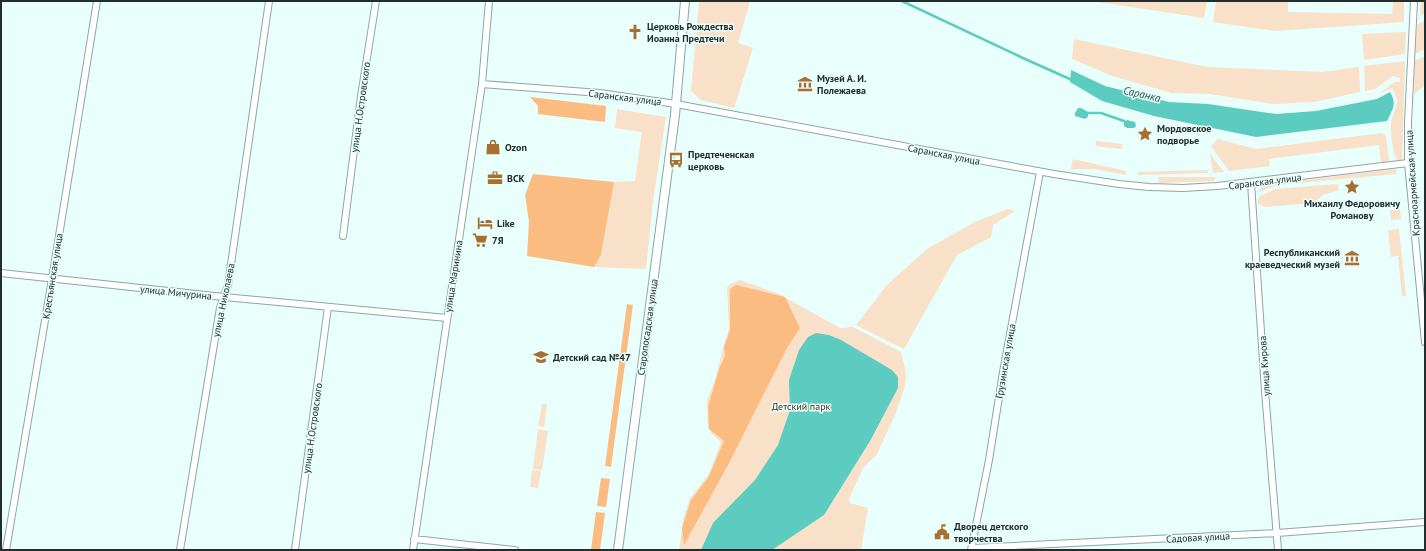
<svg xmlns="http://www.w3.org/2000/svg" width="1426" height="551" viewBox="0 0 1426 551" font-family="'PT Sans',sans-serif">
	<rect width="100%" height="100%" fill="#e8fffb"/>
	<path fill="#f9e0c9" d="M699,1H750L738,43L753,48L734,108L701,100L691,91Z
		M1091,1H1207L1204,18Z
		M1216,1H1288V12L1392,14L1393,1H1404V22L1276,31L1213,22Z
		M1421,1H1425V13L1420,16Z
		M1425,20V49L1415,54L1417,25Z
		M1406,32L1405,54L1364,60L1362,34Z
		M1074,39L1207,67L1323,72L1359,67L1360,92L1314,102L1273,104L1210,94L1172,93L1112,76L1072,59Z
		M1425,56V85L1414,94L1415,61Z
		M1405,61L1402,160H1398L1395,157C1393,147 1390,135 1391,125C1392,108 1403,106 1392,88L1379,94L1394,82H1400V78L1393,76L1375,89L1365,91L1364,66Z
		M617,109L666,117L654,194L646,269L594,267L601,255L614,182L635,181L642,132L615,128Z
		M1382,133L1386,136L1389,160L1384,162H1381L1379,145L1269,159L1270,166L1229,171L1211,146L1218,139L1256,149Z
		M1096,141L1122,144V149L1096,146Z
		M1210,154L1224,172L1213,173Z
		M1073,159L1126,171V175L1094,169H1071Z
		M1396,169L1397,174L1277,185L1259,192L1261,185Z
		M1208,170V173L1138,175V172Z
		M1158,177H1216L1214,181L1159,183Z
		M1338,184L1339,190L1323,195L1314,203L1265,207L1258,204V200L1260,196L1275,189Z
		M1008,209L1015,211L993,225L991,237L957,255L904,349L856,325L887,285L927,249L975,222Z
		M1400,209L1401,219L1391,220L1390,210Z
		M1399,229L1406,296H1402L1398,256L1391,257L1388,230Z
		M740,280L779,294L840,328L853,327L901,352L906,372L905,386L895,415L877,454L863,468L849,499L850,503L868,508L861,550H679L684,516L690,498L709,474L721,442L713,435L708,428L707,401L716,377L723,348L729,329L727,287L730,284Z
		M542,404H547L544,427L538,426Z
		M538,429L548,431L542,470L533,469Z
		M532,470L541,471L538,488L530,487Z"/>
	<path fill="#fabc80" d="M530,97L606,106L605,122L538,114V106Z
		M533,174L614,182L601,255L594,267L527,256L529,222L525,195Z
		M736,285L785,297L800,328L787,348L727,467L684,545L682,528L691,500L708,478L724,441L709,429L708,407L719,369L725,356L724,347L730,330V289Z
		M627,304L633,305L611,467L605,466Z
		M601,478L610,479L606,507L597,506Z
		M596,512L605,513L600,550H591Z"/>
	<path fill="#5bccbf" d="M1071,70L1105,86L1169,102L1208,104L1276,114L1316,111L1377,99L1390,92C1397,104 1393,109 1387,121L1256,137L1154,116L1102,101L1070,82Z
		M1078,108H1081L1088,112V117L1085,119L1075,116V113Z
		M1127,120L1135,122L1136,126L1134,128H1127L1124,126V122Z
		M816,333L829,335L841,340L892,370L898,377V388L870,441L824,515L772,550H701L713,523L755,480L778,445L790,410L789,380L799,350L808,337Z"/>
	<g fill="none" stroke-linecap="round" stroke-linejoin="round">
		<path stroke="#5bccbf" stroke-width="2.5" d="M902,1L1025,59L1072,80
			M1088,113H1101L1124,121"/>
		<g stroke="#8da7a3" stroke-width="8">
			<path id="minor" d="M1414,1L1408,122V163L1425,342
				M482,84L600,93L676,104L1054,174L1119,184L1149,187L1183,188L1217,186L1408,163
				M1251,183L1265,391L1278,550
				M343,236L361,96L376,1
				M1,273L224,297L447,318
				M414,539L515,550
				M972,548L1277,533L1425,522
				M6,550L52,279L97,1
				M180,550L220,308L228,285L269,1
				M295,550L328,307
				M413,550L482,84L489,1
				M971,550L989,460L1003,372L1040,172"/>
		</g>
		<g stroke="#8da7a3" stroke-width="10">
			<path id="secondary" d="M618,550L675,115L685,1"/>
		</g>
		<use href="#minor" stroke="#fff" stroke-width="6"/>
		<use href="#secondary" stroke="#fff" stroke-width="8"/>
	</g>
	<defs>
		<g id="church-bare" transform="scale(1.2)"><path d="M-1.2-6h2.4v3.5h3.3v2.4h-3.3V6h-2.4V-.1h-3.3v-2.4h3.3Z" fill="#aa6f30" stroke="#e8fffb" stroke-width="2.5" paint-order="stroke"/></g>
		<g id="museum-bare" transform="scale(1.2)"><path d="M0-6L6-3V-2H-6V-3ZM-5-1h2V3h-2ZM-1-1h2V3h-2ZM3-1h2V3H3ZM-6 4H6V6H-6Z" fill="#aa6f30" stroke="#e8fffb" stroke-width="2.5" paint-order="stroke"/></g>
		<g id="sight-bare" transform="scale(1.2)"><path d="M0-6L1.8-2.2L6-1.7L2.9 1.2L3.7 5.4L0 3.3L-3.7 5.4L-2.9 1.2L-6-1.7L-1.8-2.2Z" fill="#aa6f30" stroke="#e8fffb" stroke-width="2.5" paint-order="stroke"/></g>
		<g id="shop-bare" transform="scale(1.2)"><path d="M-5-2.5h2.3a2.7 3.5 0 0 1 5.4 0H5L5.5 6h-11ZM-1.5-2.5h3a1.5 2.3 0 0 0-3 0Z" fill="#aa6f30" stroke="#e8fffb" stroke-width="2.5" paint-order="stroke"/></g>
		<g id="bus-bare" transform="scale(1.2)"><path d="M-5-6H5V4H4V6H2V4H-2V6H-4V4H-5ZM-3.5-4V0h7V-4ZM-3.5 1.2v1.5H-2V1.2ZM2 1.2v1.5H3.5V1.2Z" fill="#aa6f30" stroke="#e8fffb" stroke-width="2.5" paint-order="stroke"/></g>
		<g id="office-bare" transform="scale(1.2)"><path d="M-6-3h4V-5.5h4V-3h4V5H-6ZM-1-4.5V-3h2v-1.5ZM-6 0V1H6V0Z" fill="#aa6f30" stroke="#e8fffb" stroke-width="2.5" paint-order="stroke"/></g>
		<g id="hotel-bare" transform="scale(1.2)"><path d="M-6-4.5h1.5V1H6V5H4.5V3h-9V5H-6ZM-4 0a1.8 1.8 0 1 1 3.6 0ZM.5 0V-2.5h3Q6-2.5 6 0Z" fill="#aa6f30" stroke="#e8fffb" stroke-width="2.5" paint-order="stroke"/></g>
		<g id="supermarket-bare" transform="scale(1.2)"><path d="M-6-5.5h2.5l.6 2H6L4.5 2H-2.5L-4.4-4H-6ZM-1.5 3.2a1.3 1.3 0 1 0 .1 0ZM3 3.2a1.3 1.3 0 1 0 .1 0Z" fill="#aa6f30" stroke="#e8fffb" stroke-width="2.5" paint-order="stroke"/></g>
		<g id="school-bare" transform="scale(1.2)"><path d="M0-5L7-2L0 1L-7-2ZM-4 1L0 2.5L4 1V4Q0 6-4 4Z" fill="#aa6f30" stroke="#e8fffb" stroke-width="2.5" paint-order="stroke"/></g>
		<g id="civic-bare" transform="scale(1.2)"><path d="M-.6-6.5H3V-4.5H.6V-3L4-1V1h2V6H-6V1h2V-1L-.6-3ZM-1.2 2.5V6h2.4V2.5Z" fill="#aa6f30" stroke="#e8fffb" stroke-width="2.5" paint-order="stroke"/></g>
	</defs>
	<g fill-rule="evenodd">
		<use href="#church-bare" x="635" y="32"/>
		<use href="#museum-bare" x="805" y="84"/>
		<use href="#sight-bare" x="1145" y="134"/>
		<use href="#shop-bare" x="493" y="147"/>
		<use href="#bus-bare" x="676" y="160"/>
		<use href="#office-bare" x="495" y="178"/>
		<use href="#sight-bare" x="1352" y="187"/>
		<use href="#hotel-bare" x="485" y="223"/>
		<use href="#supermarket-bare" x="480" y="240"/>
		<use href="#museum-bare" x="1352" y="258"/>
		<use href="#school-bare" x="541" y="357"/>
		<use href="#civic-bare" x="942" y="532"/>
	</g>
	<g text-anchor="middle" stroke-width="3" stroke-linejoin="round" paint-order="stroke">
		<g font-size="10" font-weight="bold" fill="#222d2c" stroke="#e8fffb" text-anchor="start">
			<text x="647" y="30">Церковь Рождества<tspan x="647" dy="12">Иоанна Предтечи</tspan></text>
			<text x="817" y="82">Музей А. И.<tspan x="817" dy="12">Полежаева</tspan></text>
			<text x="1157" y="132">Мордовское<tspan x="1157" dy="12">подворье</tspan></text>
			<text x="505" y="151">Ozon</text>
			<text x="688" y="158">Предтеченская<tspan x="688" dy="12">церковь</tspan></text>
			<text x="507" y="182">ВСК</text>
			<text x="1352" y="207" text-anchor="middle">Михаилу Федоровичу<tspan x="1352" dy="12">Романову</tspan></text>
			<text x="497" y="227">Like</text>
			<text x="492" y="244">7Я</text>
			<text x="1340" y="256" text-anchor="end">Республиканский<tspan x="1340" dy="12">краеведческий музей</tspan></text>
			<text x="553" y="361">Детский сад №47</text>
			<text x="954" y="530">Дворец детского<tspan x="954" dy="12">творчества</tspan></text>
		</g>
		<g font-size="10" fill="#222d2c" stroke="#e8fffb">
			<text transform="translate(625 97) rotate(7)" y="4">Саранская улица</text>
			<text transform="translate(360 107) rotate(-82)" y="4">улица Н.Островского</text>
			<text transform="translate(944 154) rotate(11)" y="4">Саранская улица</text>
			<text transform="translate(1265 181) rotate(-7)" y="4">Саранская улица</text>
			<text transform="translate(1412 183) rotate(-94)" y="4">Красноармейская улица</text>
			<text transform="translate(52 276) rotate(-81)" y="4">Крестьянская улица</text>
			<text transform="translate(453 276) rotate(-81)" y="4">улица Маринина</text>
			<text transform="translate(176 292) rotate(6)" y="4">улица Мичурина</text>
			<text transform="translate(223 300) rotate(-78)" y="4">улица Николаева</text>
			<text transform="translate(647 327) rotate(-82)" y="4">Старопосадская улица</text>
			<text transform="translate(1005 361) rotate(-80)" y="4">Грузинская улица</text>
			<text transform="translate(1264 366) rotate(-94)" y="4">улица Кирова</text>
			<text transform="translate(312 428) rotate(-82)" y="4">улица Н.Островского</text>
			<text transform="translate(1198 537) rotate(-3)" y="4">Садовая улица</text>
		</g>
		<g font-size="10" fill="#493016" stroke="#e8fffb">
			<text x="801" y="410">Детский парк</text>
		</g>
		<g font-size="11" font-style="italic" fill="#1b4d47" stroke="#e8fffb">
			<text transform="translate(1142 94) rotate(13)" y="4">Саранка</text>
		</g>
	</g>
	<rect width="1426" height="551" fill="none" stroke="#222d2c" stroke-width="4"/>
</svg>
